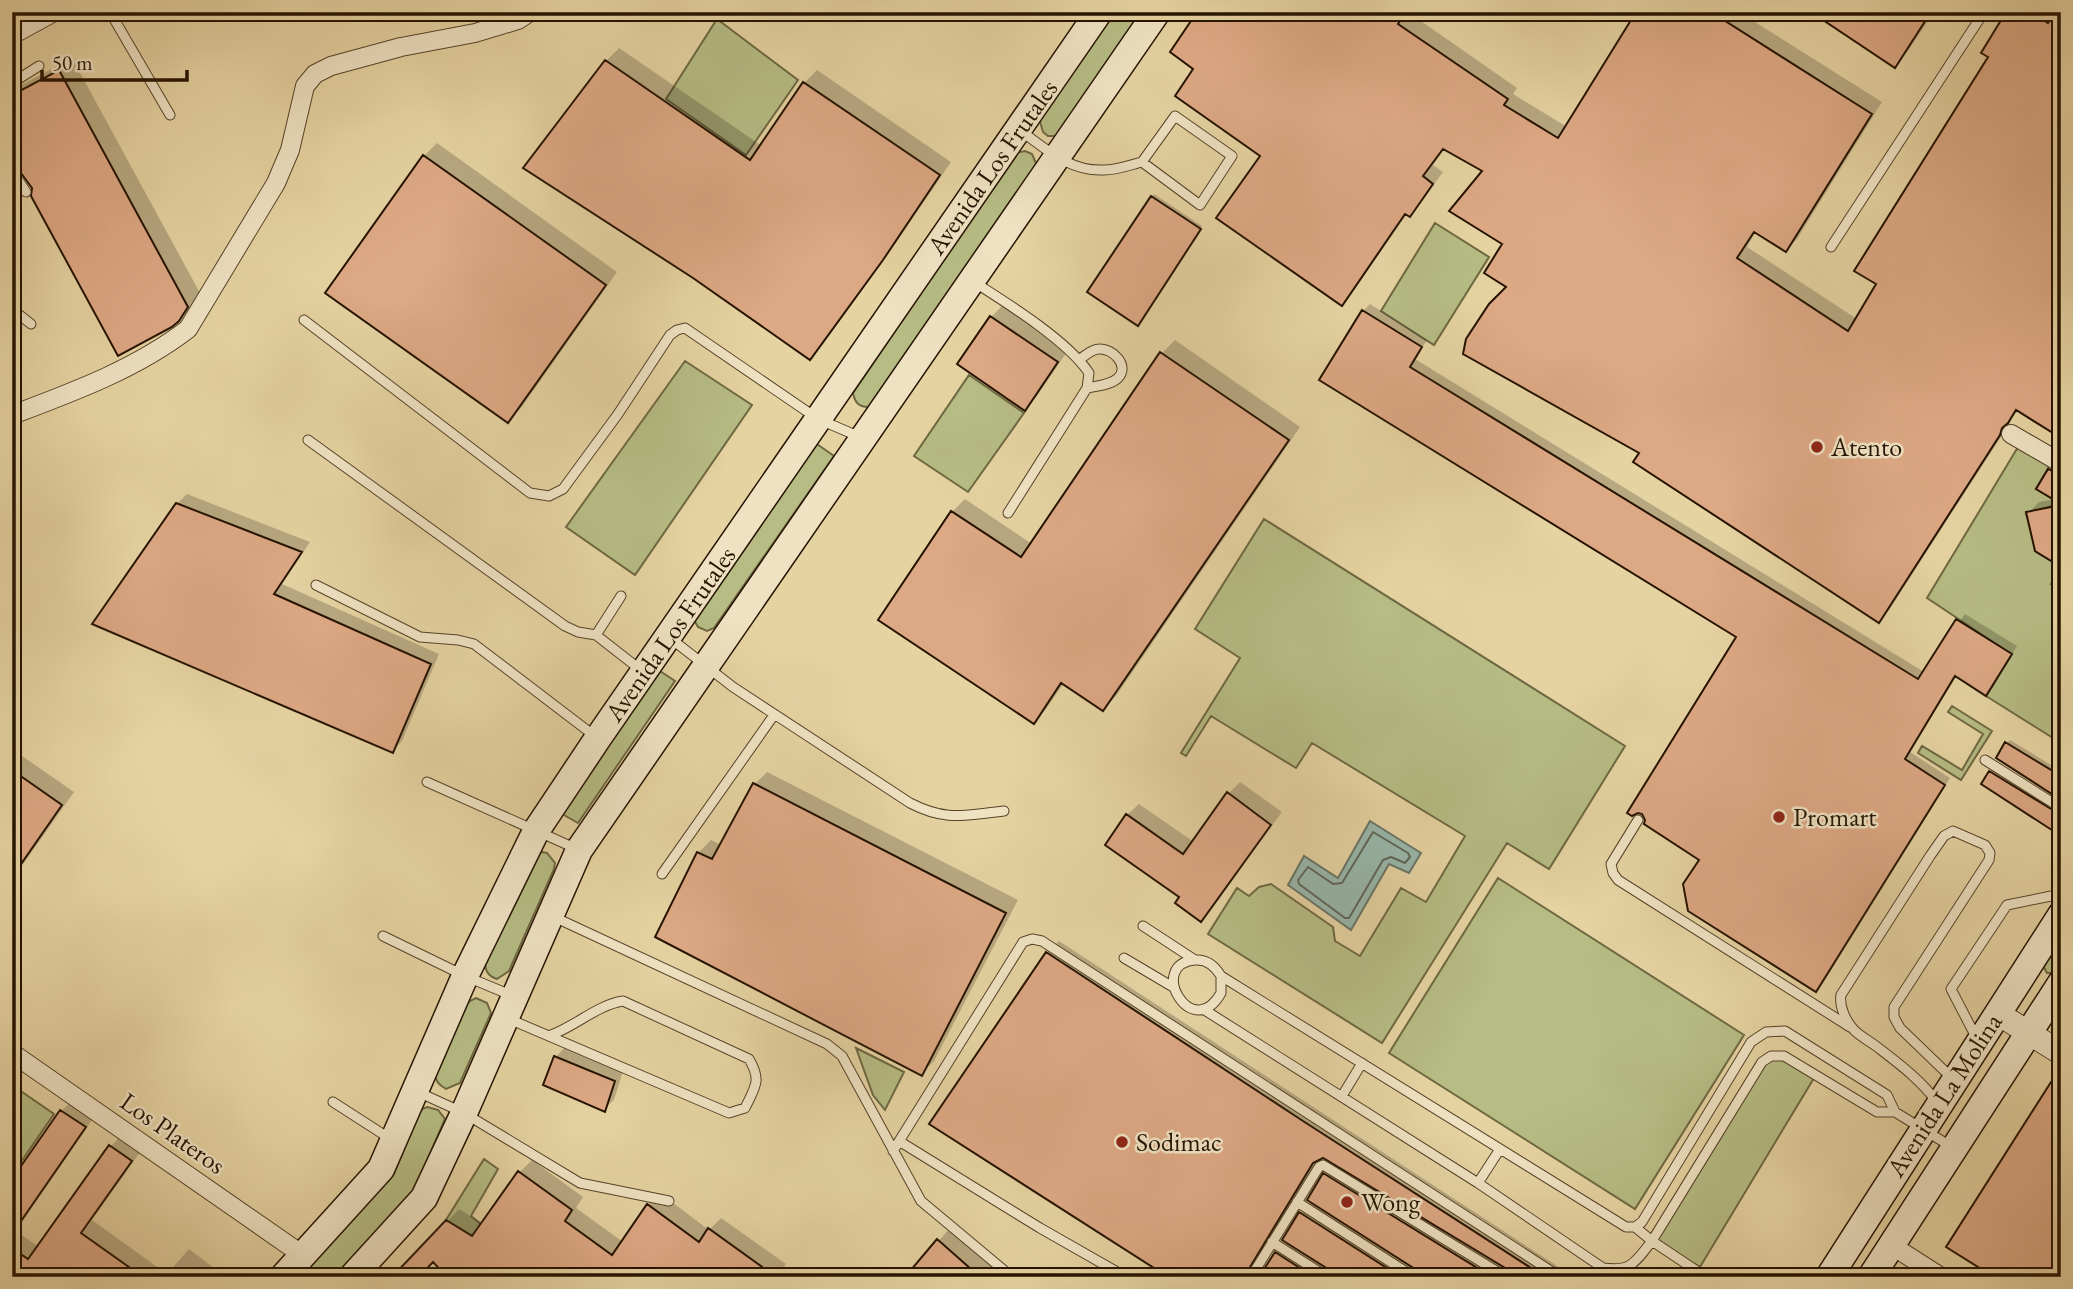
<svg xmlns="http://www.w3.org/2000/svg" width="2073" height="1289" viewBox="0 0 2073 1289" font-family="'EB Garamond',serif">
	<rect width="100%" height="100%" fill="#e6d3a2"/>
	<filter id="stains"><feTurbulence type="fractalNoise" baseFrequency=".00286" numOctaves="4"/><feColorMatrix values="0 0 0 0 .2 0 0 0 0 .09 0 0 0 0 .02 0 0 0 .5 -.17"/></filter>
	<radialGradient id="worn" r=".72"><stop offset=".6" stop-color="#630" stop-opacity="0"/><stop offset="1" stop-color="#630" stop-opacity=".3"/></radialGradient>
	<path fill="#b6bc84" stroke="#6e6842" stroke-width="2" d="M1112,12H1148L1056,136H1048L1043,132L1039,118Z
		M717,19L798,80L746,155L666,99Z
		M1025,151L1032,154L1038,168L869,407C859,407 855,403 853,393L1016,153Z
		M1435,223L1489,257L1434,345L1381,311Z
		M685,361L752,405L635,575L566,527Z
		M969,375L1024,413L968,492L914,456Z
		M814,442L834,456L714,628L707,631L698,627L694,620Z
		M2018,447L2050,465L2036,489L2061,504L2026,513L2037,552L2061,567L2051,584L2061,589V743L1986,696L2011,654L1927,598Z
		M1264,519L1625,746L1549,869L1507,843L1382,1043L1208,934L1237,888L1249,896L1259,887L1271,884L1333,927L1335,941L1360,956L1401,888L1426,902L1465,836L1312,743L1296,768L1211,716L1186,756L1181,753L1240,658L1195,629Z
		M657,669L675,681L578,823L557,811Z
		M1952,706L1992,731L1961,780L1918,753L1922,746L1962,770L1983,734L1948,712Z
		M542,852L547,853L555,863L554,869L509,971L497,979C488,976 485,971 485,961L537,855Z
		M1498,878L1744,1035L1635,1209L1389,1053Z
		M2061,931V968L2057,973H2047L2041,962Z
		M476,998L487,1003L491,1013L460,1083L446,1089C439,1085 435,1081 435,1072L468,1002Z
		M856,1048L904,1072L885,1110L873,1095Z
		M1781,1058L1814,1078L1700,1267L1650,1239L1763,1061Z
		M12,1085L54,1114L12,1175Z
		M427,1107L438,1110L445,1119L417,1184L407,1200L334,1277H298L394,1174L420,1110Z
		M484,1159L498,1169L471,1216L492,1233L486,1244L446,1220Z"/>
	<path fill="#97b7ab" stroke="#697567" stroke-width="2" d="M1370,821L1421,853L1409,873L1389,864L1351,930L1288,885L1304,856L1338,878Z"/>
	<path fill="#0003" fill-rule="evenodd" d="M1200,12H1408L1517,88L1513,94L1567,127L1638,12H1739L1882,102L1797,239L1786,250L1756,231L1747,247L1857,319L1878,283L1991,57L2008,12H2061L2019,410L2011,417L2010,423L1889,610L1878,621L1641,452L1509,287L1505,243L1484,171L1445,148L1433,165L1443,172L1420,204L1409,215L1407,214L1352,293L1341,304L1262,155L1196,69Z
		M1814,12H1934L1907,52L1894,65Z
		M619,48L762,146L804,83L817,70L951,162L895,244L823,344L810,357L606,61Z
		M72,58L200,293L192,306L178,320L34,188L12,158V90Z
		M437,143L617,272L521,408L508,421L424,156Z
		M1154,194L1202,226L1140,321L1152,197Z
		M1004,304L1069,349L1037,396L1024,409L991,317Z
		M1370,304L1427,340L1415,359L1924,672L1965,614L2017,646L1993,687L1986,694L1957,675L1910,752L1950,778L1823,983L1816,990L1702,859L1739,636L1322,379L1363,311Z
		M1175,340L1300,427L1116,696L1103,709L1064,683L1046,709L1034,722L952,512L965,499L1032,544L1162,353Z
		M2061,459V565L2028,513L2039,502L2056,499L2050,470Z
		M187,494L310,542L282,584L439,654L402,741L392,751L177,504Z
		M2061,570V587L2053,583Z
		M2010,740L2061,771V797L2007,743Z
		M12,749L74,792L12,880Z
		M1993,768L2061,811V834L1990,772Z
		M767,772L1018,900L934,1061L921,1074L698,853L711,840L721,845L754,785Z
		M1240,782L1282,812L1212,908L1201,920L1182,896L1127,815L1139,804L1194,842L1229,793Z
		M1059,941L1574,1277H1171L1047,953ZM1323,1156L1335,1164L1325,1174L1312,1201L1301,1213L1284,1240L1288,1242L1276,1253L1264,1272H1260L1255,1265L1319,1158Z
		M565,1047L623,1071L614,1100L604,1109L545,1084L556,1057Z
		M2061,1074V1277L2052,1083Z
		M74,1099L96,1114L16,1231L39,1247L111,1146L123,1134L143,1148L92,1220L167,1274L189,1249L226,1277H12V1182L61,1111Z
		M532,1160L583,1197L576,1208L623,1242L648,1205L660,1193L709,1230L721,1218L786,1264L777,1277H532L433,1260L394,1277L459,1209L483,1224L520,1172Z
		M951,1227L1008,1277H907Z"/>
	<g fill="none" stroke-linecap="round" stroke-linejoin="round">
		<path stroke="#5e6556" stroke-width="2" d="M1373,832L1408,853L1410,857L1405,863L1391,857L1383,860L1349,918H1345L1299,884L1298,880L1308,867L1333,884L1342,883Z"/>
	</g>
	<path fill="#dda884" stroke="#251300" stroke-width="2" d="M1197,12H1406L1398,24L1508,99L1504,105L1558,138L1636,12H1711L1872,114L1786,252L1754,232L1737,258L1848,331L1876,284L1854,271L1988,57L1981,53L2006,12H2031L2048,23L2055,12H2061V438L2016,410L2008,423L2002,428L2000,435L1879,623L1633,462L1639,453L1463,354L1466,339L1489,304L1506,287L1484,273L1502,244L1449,211L1482,171L1443,149L1423,176L1433,184L1410,217L1405,214L1342,306L1216,218L1260,156L1175,96L1193,69L1170,52Z
		M1811,12H1931L1895,68Z
		M605,60L750,160L803,82L940,175L883,260L810,360L693,278L523,168Z
		M59,70L188,307L179,321L172,327L118,356L31,196L32,188L12,161V95Z
		M423,155L606,285L508,423L325,293Z
		M1151,196L1201,229L1138,326L1087,292Z
		M1362,310L1422,347L1410,367L1918,679L1956,619L2012,654L1986,696L1955,676L1905,759L1945,785L1816,992L1688,911L1683,884L1699,860L1644,824L1645,820L1642,814L1638,813L1632,816L1627,813L1736,637L1319,380Z
		M990,316L1058,362L1025,411L957,364Z
		M1160,352L1289,440L1103,711L1061,683L1034,724L878,620L951,511L1021,557Z
		M2048,469L2061,474V504L2036,489Z
		M176,503L302,552L274,594L431,664L393,753L92,624Z
		M2061,505V567L2035,551L2026,512Z
		M2005,742L2061,776V800L1996,758Z
		M12,770L62,805L12,877Z
		M1989,771L2061,815V836L1981,784Z
		M753,783L1006,913L922,1076L655,937L697,852L712,859Z
		M1227,792L1271,825L1201,922L1175,903L1179,897L1105,845L1126,814L1183,854Z
		M1046,952L1303,1121L1545,1277H1513L1510,1271L1323,1158L1313,1163L1244,1277H1168L929,1124Z
		M554,1056L615,1081L605,1112L543,1085Z
		M2051,1082L2061,1088V1277H1994L1946,1247Z
		M60,1110L86,1127L12,1234V1179Z
		M109,1145L132,1161L81,1233L143,1277H12V1248L28,1259Z
		M518,1171L572,1210L565,1221L612,1255L647,1204L699,1242L708,1228L776,1277H447L433,1262L419,1277H392L446,1220L472,1236Z
		M1323,1173L1492,1277H1421L1418,1271L1307,1200Z
		M1299,1212L1401,1277H1334L1331,1271L1282,1240Z
		M937,1239L980,1277H905Z
		M1275,1252L1314,1277H1259Z"/>
	<g fill="none" stroke-linecap="round" stroke-linejoin="round">
		<g stroke="#554328" stroke-width="11">
			<path id="service" d="M110,12L170,115
				M12,83L39,66
				M1021,131C1047,150 1071,172 1104,170C1117,170 1130,165 1142,162L1175,116L1232,156L1200,205L1142,162
				M12,170L26,192
				M1831,247L1984,12
				M974,282C1007,303 1068,341 1089,373L1087,388L1008,513
				M12,309L31,324
				M304,320L530,493L549,496L563,489L618,414L670,335L677,330L685,328L818,419L860,437
				M1080,359C1086,355 1092,349 1099,349C1113,348 1130,366 1118,378C1111,385 1096,386 1087,388
				M308,440L565,626L578,632L596,635L642,671
				M316,585L420,637L458,640L474,644L596,737
				M596,635L621,596
				M670,638L733,687L910,803C947,822 964,815 1004,811
				M1985,760L2061,808
				M427,782L577,849
				M1638,820L1611,864L1613,873L1618,880L1850,1027
				M662,874L774,715
				M554,917L827,1044L842,1056L921,1201L1012,1277
				M1143,926L1195,960
				M383,936L465,976L513,996
				M1124,958L1173,987
				M1221,976V993C1192,1044 1146,964 1195,960C1207,959 1215,966 1221,976L1626,1227H1635L1642,1222L1751,1042L1766,1032L1785,1031L1887,1095L1895,1112
				M1203,1009L1478,1183L1603,1268C1632,1272 1635,1262 1652,1241L1762,1062L1771,1056H1784L1877,1112H1895L1952,1147
				M509,1019L729,1113L745,1108C755,1087 762,1081 749,1059L623,1001C597,1005 576,1026 551,1035
				M1977,1039L1951,989L2007,905L2061,894
				M418,1092L464,1113L580,1183L669,1201
				M1342,1096L1362,1063
				M333,1102L392,1140
				M1937,1102C1920,1079 1898,1063 1876,1046C1869,1041 1860,1036 1854,1030C1846,1021 1839,1007 1841,995L1930,856L1944,836L1953,831L1985,845L1990,853L1989,860L1894,1007V1017L1900,1028L1953,1079
				M899,1141L1040,1228L1126,1277
				M893,1151L1023,942L1032,939L1042,941L1560,1277
				M1478,1183L1500,1149
				M1297,1202L1414,1277
				M1635,1227L1652,1241L1706,1277
				M1272,1242L1327,1277
				M1251,1277L1319,1167L1323,1165L1506,1277"/>
		</g>
		<g stroke="#554328" stroke-width="20">
			<path id="minor" d="M12,35L54,12
				M12,415C73,392 136,369 188,329L276,183L290,150L305,86L315,74L331,66L401,47L475,33L518,20L530,12
				M2011,434L2061,463
				M12,1053L304,1256
				M1891,1245L1941,1277"/>
		</g>
		<g stroke="#554328" stroke-width="25">
			<path id="tertiary" d="M1997,1013L2061,1053"/>
		</g>
		<g stroke="#251300" stroke-width="29">
			<path id="secondary" d="M283,1277L381,1169L465,976L536,831L598,738L1099,12
				M352,1277L424,1198L464,1113L579,850L1157,12
				M1829,1277L2061,915
				M1871,1277L2061,983"/>
		</g>
		<use href="#service" stroke="#efe2c3" stroke-width="9"/>
		<use href="#minor" stroke="#efe2c3" stroke-width="18"/>
		<use href="#tertiary" stroke="#efe2c3" stroke-width="23"/>
		<use href="#secondary" stroke="#efe2c3" stroke-width="26"/>
	</g>
	<g fill="#8f2418" stroke="#efe2c3" stroke-width="2.5">
		<circle cx="1817" cy="447" r="7"/>
		<circle cx="1779" cy="817" r="7"/>
		<circle cx="1122" cy="1142" r="7"/>
		<circle cx="1347" cy="1202" r="7"/>
	</g>
	<g text-anchor="middle" stroke-width="5" stroke-linejoin="round" paint-order="stroke">
		<g font-size="26" fill="#251300" stroke="#efe2c3">
			<text transform="translate(992 167) rotate(-55)" y="9">Avenida Los Frutales</text>
			<text transform="translate(670 634) rotate(-55)" y="9">Avenida Los Frutales</text>
			<text transform="translate(1944 1095) rotate(-57)" y="9">Avenida La Molina</text>
			<text transform="translate(173 1133) rotate(35)" y="9">Los Plateros</text>
		</g>
		<g font-size="26" fill="#251300" stroke="#efe2c3" text-anchor="start">
			<text x="1831" y="456">Atento</text>
			<text x="1793" y="826">Promart</text>
			<text x="1136" y="1151">Sodimac</text>
			<text x="1361" y="1211">Wong</text>
		</g>
	</g>
	<rect width="2073" height="1289" fill="none" stroke="#e6d3a2" stroke-width="42"/>
	<rect x="14" y="14" width="2045" height="1261" fill="none" stroke="#251300" stroke-width="3.5"/>
	<rect x="21" y="21" width="2031" height="1247" fill="none" stroke="#251300" stroke-width="2"/>
	<path d="M42 70v10h145v-10" fill="none" stroke="#251300" stroke-width="3.5"/>
	<text x="52" y="70" font-size="21" fill="#251300" stroke="#efe2c3" stroke-width="5" paint-order="stroke">50 m</text>
	<rect width="100%" height="100%" filter="url(#stains)"/>
	<rect width="100%" height="100%" fill="url(#worn)"/>
</svg>
